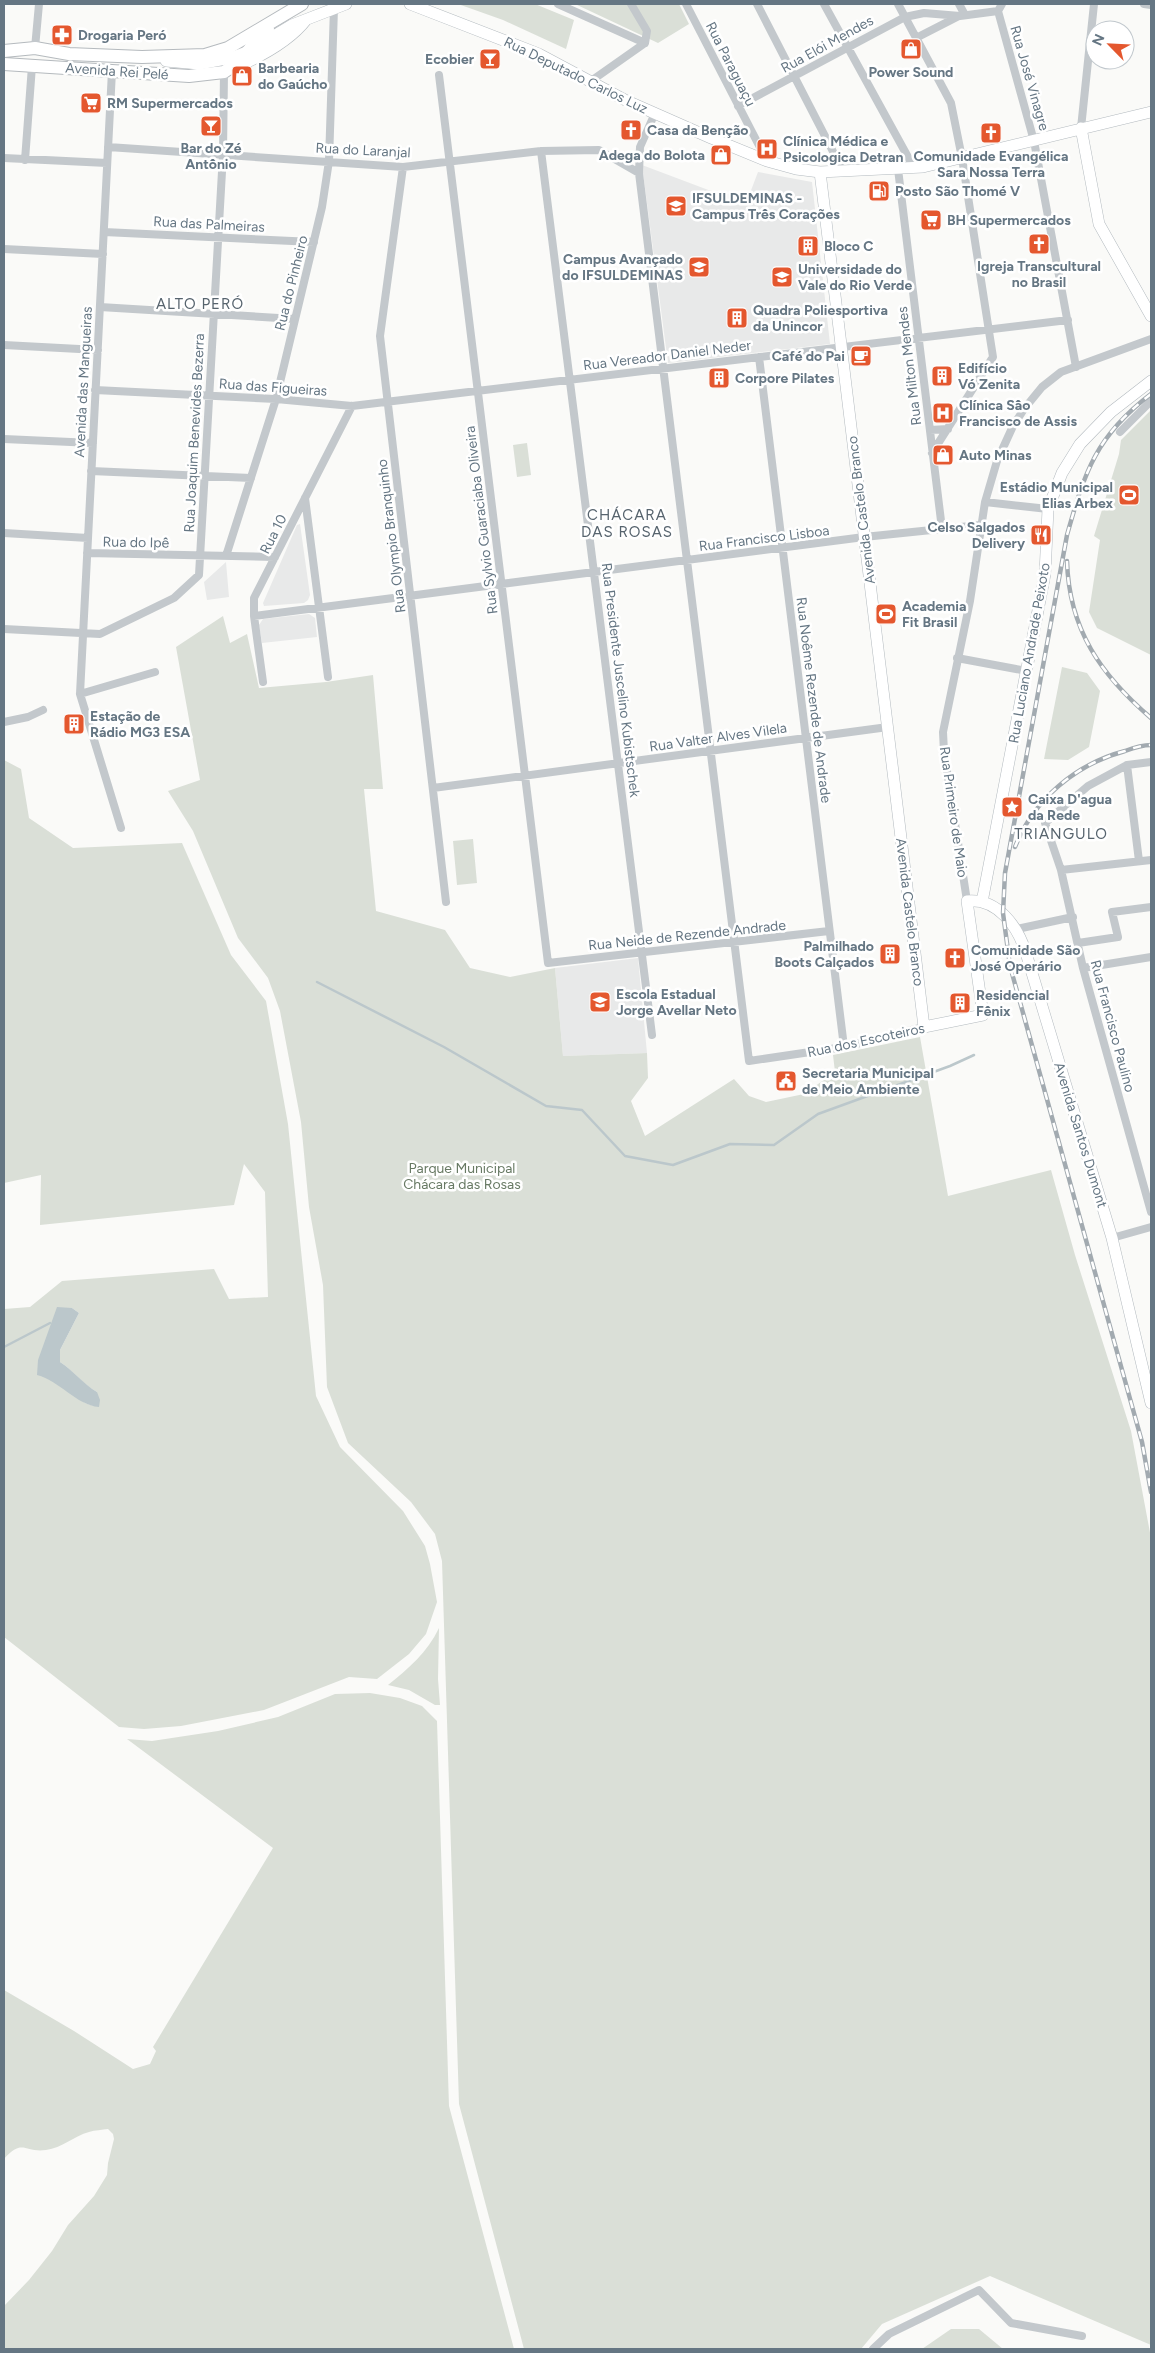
<svg xmlns="http://www.w3.org/2000/svg" width="1155" height="2353" viewBox="0 0 1155 2353" font-family="Figtree,sans-serif">
	<rect width="100%" height="100%" fill="#fafaf8"/>
	<path fill="#e8e9e9" d="M642,165L719,194L750,193L758,172L812,182L830,344L668,363Z
		M300,524L310,595L308,600L304,603L264,606L263,603L297,525Z
		M226,562L229,597L207,600L204,582Z
		M309,614L315,618L317,637L262,643L259,625L263,619Z
		M638,958L647,1053L563,1056L555,968Z"/>
	<path fill="#dadfd7" fill-rule="evenodd" d="M458,4H535L574,20L566,49L503,20Z
		M575,4H679L689,24L658,43Z
		M1151,410V655L1097,628L1089,612L1100,540L1094,536L1119,454L1121,440Z
		M527,443L531,475L517,477L513,445Z
		M223,616L230,643L247,634L259,688L326,682L373,675L383,789H364L376,911L445,930L470,968L510,977L555,968L563,1056L647,1053L648,1078L631,1101L645,1136L734,1079L749,1096L766,1102L804,1094L835,1072L833,1055L920,1037L948,1196L1051,1170L1075,1255L1131,1431L1151,1538V2345L990,2276L882,2324L861,2349H524L459,2104L442,1561L435,1534L411,1502L348,1443L327,1387L323,1285L309,1207L301,1122L280,1011L268,978L238,938L193,831L168,791L200,780L176,647Z
		M1062,667L1087,673L1100,691L1089,747L1068,760L1044,759Z
		M4,760L21,769L29,818L73,848L182,843L231,955L266,1001L288,1124L316,1396L340,1447L403,1511L425,1546L430,1564L437,1602L426,1634L409,1654L377,1679L349,1677L264,1710L181,1726L144,1729L119,1727L4,1637V1309L30,1307L62,1281L214,1269L229,1299L268,1297L265,1192L244,1164L234,1205L40,1225L41,1175L4,1183ZM72,1308L79,1313L60,1350V1362C73,1370 82,1384 97,1392L94,1406L85,1403L49,1378Z
		M473,839L477,883L457,885L453,841Z
		M439,1628L438,1679L440,1705H435L409,1690L388,1685C409,1668 427,1653 439,1628Z
		M370,1693L400,1698L422,1706L437,1721L449,2106L514,2349H4V2306L29,2280L52,2251L68,2225L94,2196L107,2175L108,2163L114,2139L113,2134L108,2129C102,2130 95,2130 89,2132C74,2136 62,2148 46,2150C24,2153 23,2138 4,2159V1990L74,2031L133,2069L150,2064L156,2051L153,2047L273,1848L127,1739L152,1741L218,1731L278,1717L335,1694Z
		M951,2329H979L1003,2349H922Z"/>
	<path fill="#bbc7cb" d="M57,1307L72,1308L79,1313L60,1350V1362C73,1370 83,1384 97,1392L100,1400L99,1407C76,1405 60,1381 37,1375L38,1360Z"/>
	<g fill="none" stroke-linecap="round" stroke-linejoin="round">
		<path stroke="#bbc7cb" stroke-width="2.5" d="M317,982L444,1047L546,1106L582,1110L625,1156L673,1165L730,1144L774,1145L818,1114L950,1066L974,1055
			M4,1347L50,1323"/>
		<g stroke="#b3babf" stroke-width="12">
			<path id="secondary" d="M410,4L539,54L627,101L711,138L767,161L796,169L820,172L923,167L1151,112
				M166,61L199,64L231,58L247,52L292,25L346,4
				M232,69C258,58 289,42 306,20
				M1081,128L1099,224L1151,316
				M820,172L924,1027L983,1015L967,901C998,898 1018,927 1026,953L1112,1238L1151,1403
				M982,902L1045,574L1048,509L1062,473L1080,444L1111,412L1151,381"/>
		</g>
		<g stroke="#b5babe" stroke-width="14">
			<path id="primary" d="M4,51L35,48L69,54L142,57L205,55L228,48L302,4
				M4,64L189,76L224,72L236,64L268,29"/>
		</g>
		<path stroke="#c3c8cc" stroke-width="8" d="M558,4L645,43
			M686,4L767,161
			M757,4L843,171
			M824,4L914,168
			M898,4L951,103L962,158L993,357L932,453
			M959,4L965,15
			M1002,4L998,11L1034,141L1076,367
			M1144,4L1151,5
			M916,38L959,16
			M35,48L39,4
			M112,71L80,694L121,828
			M439,75L548,963L829,931
			M591,81L645,43L647,31L631,4
			M738,106L905,17L924,13L960,16L998,11
			M655,113L640,147L639,173L749,1061L844,1047L924,1027
			M1081,128L1094,4
			M108,147L403,167L541,151L599,150L639,173
			M541,151L652,1035
			M4,158L107,163
			M25,160L32,66
			M403,167L380,336L446,902
			M898,169L942,529
			M104,232L314,242
			M4,249L103,254
			M100,307L295,319
			M4,345L98,350
			M759,357L844,1047
			M95,390L276,399L352,406L1068,320
			M930,430L948,429
			M1120,432L1151,401
			M4,439L93,443
			M91,471L251,478
			M305,498L328,677
			M985,502L1048,509
			M4,533L88,538
			M87,553L275,557
			M226,556L276,399L322,207L329,161L334,8
			M254,616L864,537L980,525
			M4,629L100,634L174,598L199,575L223,154L224,72
			M957,658L1027,671
			M263,682L254,616V598L352,406
			M80,694L155,672
			M4,722L28,717L43,710
			M1151,762L1127,765L1088,786L1045,823L1061,870L1083,968L1151,1212
			M1127,765L1139,861
			M433,788L888,727
			M1061,870L1151,860
			M967,901L944,752L943,732L970,601L985,502L997,461L1013,426L1024,409L1042,387L1061,372L1151,339
			M1017,929L1073,917
			M1078,943L1118,937L1112,912L1151,907
			M1083,968L1151,957
			M1112,1238L1151,1227
			M873,2349L889,2334L979,2290L1011,2323L1082,2336"/>
		<use href="#secondary" stroke="#fff" stroke-width="11"/>
		<use href="#primary" stroke="#fff" stroke-width="12"/>
		<g stroke="#a2aab0" stroke-width="4.5">
			<path id="rail" d="M1151,394C1096,436 1085,471 1067,535L1005,873L1003,913L1010,966L1142,1442L1151,1492
				M1067,561C1069,630 1101,675 1151,718
				M1015,847C1034,799 1076,764 1125,751C1133,748 1142,745 1151,745"/>
		</g>
		<use href="#rail" stroke="#fff" stroke-width="2.5" stroke-dasharray="8" stroke-linecap="butt"/>
	</g>
	<defs>
		<g id="pharmacy-square" transform="scale(1.125)"><rect x="-9" y="-9" width="18" height="18" rx="4" fill="#e4572e" stroke="#fff"/><path d="M-2-6h4v4h4v4h-4v4h-4v-4h-4v-4h4Z" fill="#fff"/></g>
		<g id="shop-square" transform="scale(1.125)"><rect x="-9" y="-9" width="18" height="18" rx="4" fill="#e4572e" stroke="#fff"/><path d="M-5-2.5h2.3a2.7 3.5 0 0 1 5.4 0H5L5.5 6h-11ZM-1.5-2.5h3a1.5 2.3 0 0 0-3 0Z" fill="#fff"/></g>
		<g id="bar-square" transform="scale(1.125)"><rect x="-9" y="-9" width="18" height="18" rx="4" fill="#e4572e" stroke="#fff"/><path d="M-6-5H6L.8 .8V4.5H3.5V6h-7V4.5H-.8V.8Z" fill="#fff"/></g>
		<g id="supermarket-square" transform="scale(1.125)"><rect x="-9" y="-9" width="18" height="18" rx="4" fill="#e4572e" stroke="#fff"/><path d="M-6-5.5h2.5l.6 2H6L4.5 2H-2.5L-4.4-4H-6ZM-1.5 3.2a1.3 1.3 0 1 0 .1 0ZM3 3.2a1.3 1.3 0 1 0 .1 0Z" fill="#fff"/></g>
		<g id="church-square" transform="scale(1.125)"><rect x="-9" y="-9" width="18" height="18" rx="4" fill="#e4572e" stroke="#fff"/><path d="M-1.2-6h2.4v3.5h3.3v2.4h-3.3V6h-2.4V-.1h-3.3v-2.4h3.3Z" fill="#fff"/></g>
		<g id="hospital-square" transform="scale(1.125)"><rect x="-9" y="-9" width="18" height="18" rx="4" fill="#e4572e" stroke="#fff"/><path d="M-5-5h3v3.5h4V-5h3V5h-3V1.5h-4V5h-3Z" fill="#fff"/></g>
		<g id="fuel-square" transform="scale(1.125)"><rect x="-9" y="-9" width="18" height="18" rx="4" fill="#e4572e" stroke="#fff"/><path d="M-5.5-6h7V0h2V4h1.3V-2.5L3-4.5l.8-.8L6-3V5H2.5V1h-1V6h-7ZM-4.2-4.7v3.2H.2V-4.7Z" fill="#fff"/></g>
		<g id="university-square" transform="scale(1.125)"><rect x="-9" y="-9" width="18" height="18" rx="4" fill="#e4572e" stroke="#fff"/><path d="M0-5L7-2L0 1L-7-2ZM-4 1L0 2.5L4 1V4Q0 6-4 4Z" fill="#fff"/></g>
		<g id="building-square" transform="scale(1.125)"><rect x="-9" y="-9" width="18" height="18" rx="4" fill="#e4572e" stroke="#fff"/><path d="M-4-6H4V6H1V3H-1V6H-4ZM-2.5-4.3h1.7v1.8h-1.7ZM.8-4.3h1.7v1.8H.8ZM-2.5-1h1.7V.8h-1.7ZM.8-1h1.7V.8H.8Z" fill="#fff"/></g>
		<g id="cafe-square" transform="scale(1.125)"><rect x="-9" y="-9" width="18" height="18" rx="4" fill="#e4572e" stroke="#fff"/><path d="M-5.5-4.5H6V0H3Q3 3.5 0 3.5H-2.5Q-5.5 3.5-5.5 0ZM3-3.2v2h1.7v-2ZM-6 4.5H4V6H-6Z" fill="#fff"/></g>
		<g id="stadium-square" transform="scale(1.125)"><rect x="-9" y="-9" width="18" height="18" rx="4" fill="#e4572e" stroke="#fff"/><path d="M0-5a6.5 5 0 1 0 0 10a6.5 5 0 1 0 0-10ZM-3.5-1.8h7v3.6h-7Z" fill="#fff"/></g>
		<g id="restaurant-square" transform="scale(1.125)"><rect x="-9" y="-9" width="18" height="18" rx="4" fill="#e4572e" stroke="#fff"/><path d="M-5-6h1v4h1v-4h1v4h1v-4h1v5L-1.5 .5V6h-2V.5L-5-1ZM5-6V6H3V1.5H1.5Q1.5-4 5-6Z" fill="#fff"/></g>
		<g id="sight-square" transform="scale(1.125)"><rect x="-9" y="-9" width="18" height="18" rx="4" fill="#e4572e" stroke="#fff"/><path d="M0-6L1.8-2.2L6-1.7L2.9 1.2L3.7 5.4L0 3.3L-3.7 5.4L-2.9 1.2L-6-1.7L-1.8-2.2Z" fill="#fff"/></g>
		<g id="school-square" transform="scale(1.125)"><rect x="-9" y="-9" width="18" height="18" rx="4" fill="#e4572e" stroke="#fff"/><path d="M0-5L7-2L0 1L-7-2ZM-4 1L0 2.5L4 1V4Q0 6-4 4Z" fill="#fff"/></g>
		<g id="civic-square" transform="scale(1.125)"><rect x="-9" y="-9" width="18" height="18" rx="4" fill="#e4572e" stroke="#fff"/><path d="M-.6-6.5H3V-4.5H.6V-3L4-1V1h2V6H-6V1h2V-1L-.6-3ZM-1.2 2.5V6h2.4V2.5Z" fill="#fff"/></g>
	</defs>
	<g fill-rule="evenodd">
		<use href="#pharmacy-square" x="62" y="35"/>
		<use href="#shop-square" x="911" y="49"/>
		<use href="#bar-square" x="490" y="59"/>
		<use href="#shop-square" x="242" y="76"/>
		<use href="#supermarket-square" x="91" y="103"/>
		<use href="#bar-square" x="211" y="126"/>
		<use href="#church-square" x="631" y="130"/>
		<use href="#church-square" x="991" y="133"/>
		<use href="#hospital-square" x="767" y="149"/>
		<use href="#shop-square" x="721" y="155"/>
		<use href="#fuel-square" x="879" y="191"/>
		<use href="#university-square" x="676" y="206"/>
		<use href="#supermarket-square" x="931" y="220"/>
		<use href="#church-square" x="1039" y="244"/>
		<use href="#building-square" x="808" y="246"/>
		<use href="#university-square" x="699" y="267"/>
		<use href="#university-square" x="782" y="277"/>
		<use href="#building-square" x="737" y="318"/>
		<use href="#cafe-square" x="861" y="356"/>
		<use href="#building-square" x="942" y="376"/>
		<use href="#building-square" x="719" y="378"/>
		<use href="#hospital-square" x="943" y="413"/>
		<use href="#shop-square" x="943" y="455"/>
		<use href="#stadium-square" x="1129" y="495"/>
		<use href="#restaurant-square" x="1041" y="535"/>
		<use href="#stadium-square" x="886" y="614"/>
		<use href="#building-square" x="74" y="724"/>
		<use href="#sight-square" x="1012" y="807"/>
		<use href="#building-square" x="890" y="954"/>
		<use href="#church-square" x="955" y="958"/>
		<use href="#school-square" x="600" y="1002"/>
		<use href="#building-square" x="960" y="1003"/>
		<use href="#civic-square" x="786" y="1081"/>
	</g>
	<g text-anchor="middle" stroke-width="5" stroke-linejoin="round" paint-order="stroke">
		<g font-size="14" font-weight="bold" fill="#657683" stroke="#fff" text-anchor="start">
			<text x="78" y="40">Drogaria Peró</text>
			<text x="474" y="64" text-anchor="end">Ecobier</text>
			<text x="258" y="73">Barbearia<tspan x="258" dy="16">do Gaúcho</tspan></text>
			<text x="911" y="77" text-anchor="middle">Power Sound</text>
			<text x="107" y="108">RM Supermercados</text>
			<text x="647" y="135">Casa da Benção</text>
			<text x="783" y="146">Clínica Médica e<tspan x="783" dy="16">Psicologica Detran</tspan></text>
			<text x="211" y="153" text-anchor="middle">Bar do Zé<tspan x="211" dy="16">Antônio</tspan></text>
			<text x="705" y="160" text-anchor="end">Adega do Bolota</text>
			<text x="991" y="161" text-anchor="middle">Comunidade Evangélica<tspan x="991" dy="16">Sara Nossa Terra</tspan></text>
			<text x="895" y="196">Posto São Thomé V</text>
			<text x="692" y="203">IFSULDEMINAS -<tspan x="692" dy="16">Campus Três Corações</tspan></text>
			<text x="947" y="225">BH Supermercados</text>
			<text x="824" y="251">Bloco C</text>
			<text x="683" y="264" text-anchor="end">Campus Avançado<tspan x="683" dy="16">do IFSULDEMINAS</tspan></text>
			<text x="1039" y="271" text-anchor="middle">Igreja Transcultural<tspan x="1039" dy="16">no Brasil</tspan></text>
			<text x="798" y="274">Universidade do<tspan x="798" dy="16">Vale do Rio Verde</tspan></text>
			<text x="753" y="315">Quadra Poliesportiva<tspan x="753" dy="16">da Unincor</tspan></text>
			<text x="845" y="361" text-anchor="end">Café do Pai</text>
			<text x="958" y="373">Edifício<tspan x="958" dy="16">Vó Zenita</tspan></text>
			<text x="735" y="383">Corpore Pilates</text>
			<text x="959" y="410">Clínica Sâo<tspan x="959" dy="16">Francisco de Assis</tspan></text>
			<text x="959" y="460">Auto Minas</text>
			<text x="1113" y="492" text-anchor="end">Estádio Municipal<tspan x="1113" dy="16">Elias Arbex</tspan></text>
			<text x="1025" y="532" text-anchor="end">Celso Salgados<tspan x="1025" dy="16">Delivery</tspan></text>
			<text x="902" y="611">Academia<tspan x="902" dy="16">Fit Brasil</tspan></text>
			<text x="90" y="721">Estação de<tspan x="90" dy="16">Rádio MG3 ESA</tspan></text>
			<text x="1028" y="804">Caixa D'agua<tspan x="1028" dy="16">da Rede</tspan></text>
			<text x="874" y="951" text-anchor="end">Palmilhado<tspan x="874" dy="16">Boots Calçados</tspan></text>
			<text x="971" y="955">Comunidade São<tspan x="971" dy="16">José Operário</tspan></text>
			<text x="616" y="999">Escola Estadual<tspan x="616" dy="16">Jorge Avellar Neto</tspan></text>
			<text x="976" y="1000">Residencial<tspan x="976" dy="16">Fênix</tspan></text>
			<text x="802" y="1078">Secretaria Municipal<tspan x="802" dy="16">de Meio Ambiente</tspan></text>
		</g>
		<g font-size="14" fill="#657683" stroke="#fff">
			<text transform="translate(827 44) rotate(-29)" y="5">Rua Elói Mendes</text>
			<text transform="translate(731 64) rotate(63)" y="5">Rua Paraguaçu</text>
			<text transform="translate(117 71) rotate(4)" y="5">Avenida Rei Pelé</text>
			<text transform="translate(576 75) rotate(26)" y="5">Rua Deputado Carlos Luz</text>
			<text transform="translate(1030 78) rotate(74)" y="5">Rua José Vinagre</text>
			<text transform="translate(363 150) rotate(3)" y="5">Rua do Laranjal</text>
			<text transform="translate(209 224) rotate(3)" y="5">Rua das Palmeiras</text>
			<text transform="translate(291 283) rotate(-76)" y="5">Rua do Pinheiro</text>
			<text transform="translate(667 355) rotate(-7)" y="5">Rua Vereador Daniel Neder</text>
			<text transform="translate(909 366) rotate(-97)" y="5">Rua Milton Mendes</text>
			<text transform="translate(83 382) rotate(-87)" y="5">Avenida das Mangueiras</text>
			<text transform="translate(273 387) rotate(4)" y="5">Rua das Figueiras</text>
			<text transform="translate(194 433) rotate(-87)" y="5">Rua Joaquim Benevides Bezerra</text>
			<text transform="translate(861 510) rotate(-97)" y="5">Avenida Castelo Branco</text>
			<text transform="translate(481 520) rotate(-97)" y="5">Rua Sylvio Guaraciaba Oliveira</text>
			<text transform="translate(273 534) rotate(-63)" y="5">Rua 10</text>
			<text transform="translate(391 536) rotate(-97)" y="5">Rua Olympio Branquinho</text>
			<text transform="translate(764 538) rotate(-7)" y="5">Rua Francisco Lisboa</text>
			<text transform="translate(136 542) rotate(1)" y="5">Rua do Ipê</text>
			<text transform="translate(1029 653) rotate(-80)" y="5">Rua Luciano Andrade Peixoto</text>
			<text transform="translate(621 680) rotate(83)" y="5">Rua Presidente Juscelino Kubistschek</text>
			<text transform="translate(814 700) rotate(83)" y="5">Rua Noême Rezende de Andrade</text>
			<text transform="translate(718 737) rotate(-8)" y="5">Rua Valter Alves Vilela</text>
			<text transform="translate(954 812) rotate(82)" y="5">Rua Primeiro de Maio</text>
			<text transform="translate(910 912) rotate(83)" y="5">Avenida Castelo Branco</text>
			<text transform="translate(687 935) rotate(-6)" y="5">Rua Neide de Rezende Andrade</text>
			<text transform="translate(1113 1026) rotate(75)" y="5">Rua Francisco Paulino</text>
			<text transform="translate(866 1040) rotate(-12)" y="5">Rua dos Escoteiros</text>
			<text transform="translate(1081 1135) rotate(73)" y="5">Avenida Santos Dumont</text>
		</g>
		<g font-size="14" fill="#687a64" stroke="#fff">
			<text x="462" y="1173">Parque Municipal<tspan x="462" dy="16">Chácara das Rosas</tspan></text>
		</g>
		<g font-size="15" letter-spacing="1" fill="#57646e" stroke="#fff">
			<text x="200" y="309">ALTO PERÓ</text>
			<text x="627" y="520">CHÁCARA<tspan x="627" dy="17">DAS ROSAS</tspan></text>
			<text x="1061" y="839">TRIANGULO</text>
		</g>
	</g>
	<rect width="1155" height="2353" fill="none" stroke="#657683" stroke-width="10"/>
	<g transform="translate(1110 45) rotate(294)"><circle r="24" fill="#ffffff" stroke="#c1c8cd"/>
	<path d="M0-4L9 19L0 12L-9 19Z" fill="#e4572e"/>
	<text y="-8" font-size="14" font-weight="bold" text-anchor="middle" fill="#657683">N</text>
	</g>
</svg>
